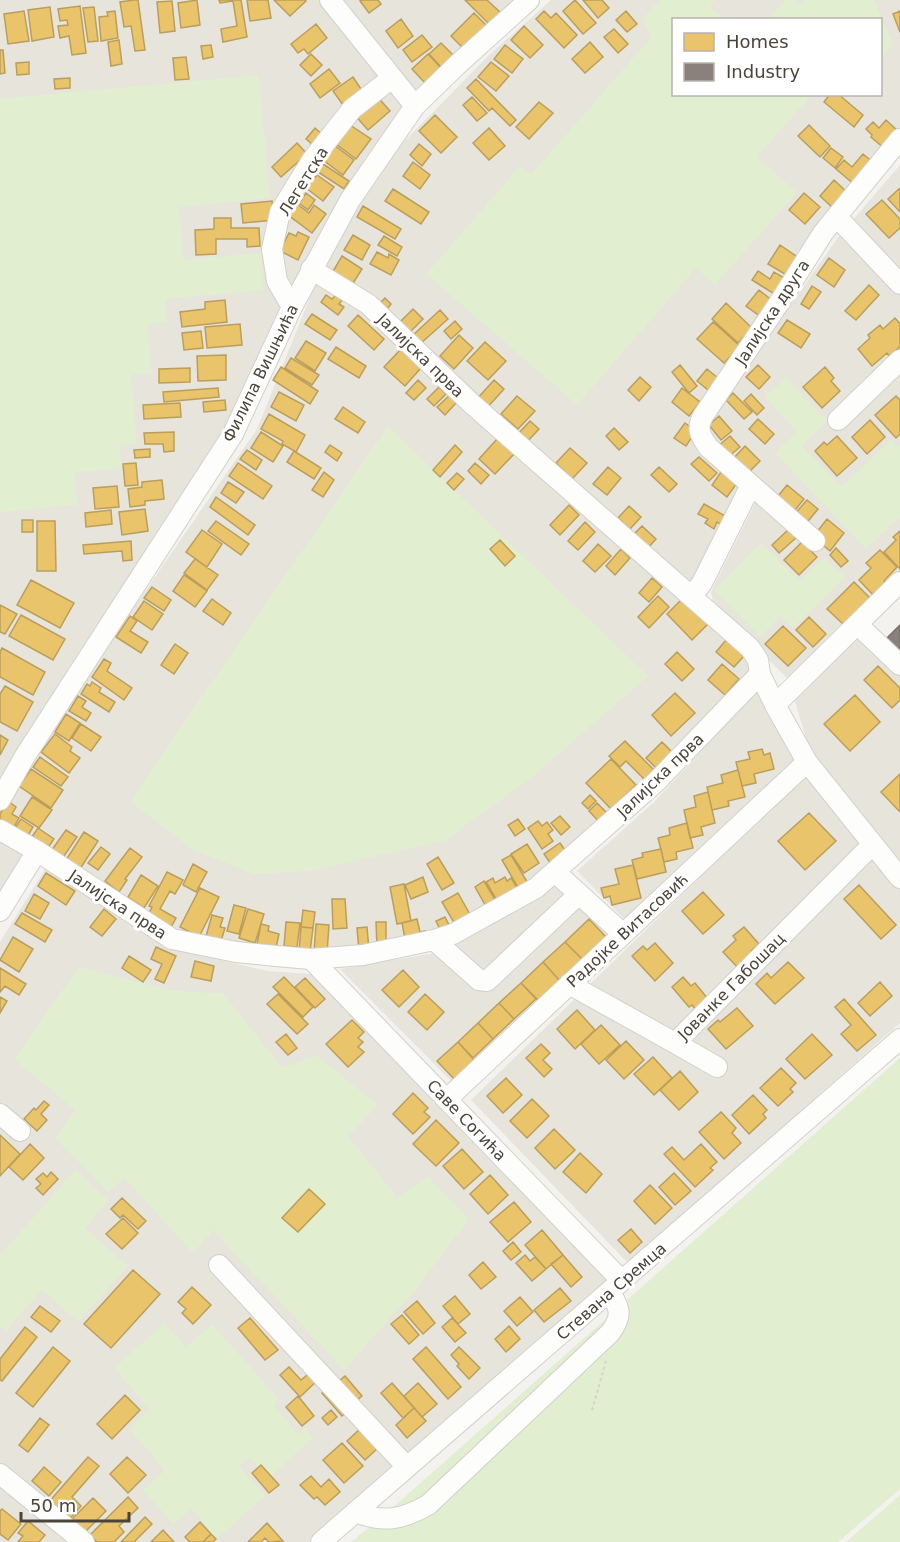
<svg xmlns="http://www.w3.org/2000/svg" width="900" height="1542" viewBox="0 0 900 1542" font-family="'DejaVu Sans',sans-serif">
	<rect width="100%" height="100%" fill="#f4f2ee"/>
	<path fill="#e7e4dc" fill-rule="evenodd" d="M0,0H527L415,103L312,263L283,297L237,431L0,794Z
		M551,0H900V135L689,420L752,487L694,587L761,666L577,856L443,939L329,955L187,939L0,826V812L108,645L257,429L321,270L380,166L489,55ZM674,20H880V94H674Z
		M900,165V273L851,222Z
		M845,233L900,289V577L790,681L714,605L711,592L762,489L704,432L710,419L839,236Z
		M869,629L900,661V876L812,759L794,698Z
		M765,682L800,766L632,927L577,871L654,802Z
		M807,773L900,882V1023L628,1263L471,1100Z
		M0,835L30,854L0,914Z
		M49,863L165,941L212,958L267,971L327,975L618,1275L315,1542H92L0,1467V942Z
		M567,878L620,936L462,1092L340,969L435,953L482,930Z
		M0,1482L73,1542H0Z"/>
	<path fill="#e1eecf" d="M660,0H715L710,6L724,19L674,20V94L812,95L757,157L797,192L715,285L696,268L577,405L426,274L520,166L531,175L652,36L642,19Z
		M785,0H795L801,5L806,0H874L893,45L881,58L880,20L767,19Z
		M259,75L270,198L179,207L184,260L261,253L264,290L165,299L167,322L147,324L152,373L131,375L137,444L120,445L122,468L75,472L77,505L0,512V99Z
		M786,378L827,421L802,446L841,487L891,440L897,447L900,444V517L866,549L775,453L797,432L765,397Z
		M388,426L648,676L530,779L444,841L309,871L254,874L193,850L130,801Z
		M761,543L799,581L824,557L845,577L793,628L781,616L760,637L714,590Z
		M79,967L169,990L224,994L282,1068L316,1055L378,1105L348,1136L397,1197L428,1177L469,1219L413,1293L344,1370L213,1230L193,1253L124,1178L108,1192L55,1138L75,1110L14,1059Z
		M900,1058V1489L838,1542H351L381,1518Z
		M75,1170L109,1200L85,1228L128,1266L78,1322L42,1290L6,1331L0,1326V1255Z
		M165,1323L186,1347L212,1324L279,1399L273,1405L298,1434L305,1428L313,1438L268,1478L250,1457L239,1466L265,1496L217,1539L191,1509L173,1524L143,1490L165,1470L129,1429L150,1409L114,1368Z
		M900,1495V1542H846Z"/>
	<path fill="#e9c46a" stroke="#ba9e5b" stroke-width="1.5" d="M134,0H138L145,50L135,51L131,26L124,27L120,2Z
		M197,0L200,25L181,28L178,3Z
		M219,0H241L247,37L223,42L221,29L237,26L233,1L220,3Z
		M247,0H268L271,18L250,21Z
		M274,0H305L306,1L290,16Z
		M362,0H378L381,4L369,13L360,1Z
		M465,0H487L501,13L490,25Z
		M575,0L596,23L583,34L563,11Z
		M583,0H602L609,8L598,18Z
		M172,1L175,31L160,33L157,2Z
		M80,6L86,53L72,55L69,36L60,38L58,26L68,25L67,20L60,21L58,9Z
		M50,7L54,37L32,41L28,10Z
		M94,7L98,41L88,42L83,8Z
		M24,11L29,41L8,44L4,14Z
		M115,11L118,38L101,41L99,17L108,16L107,12Z
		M544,11L551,18L556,13L577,35L564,48L536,19Z
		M626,11L637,24L627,32L616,20Z
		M900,11V32L893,14Z
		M474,13L488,27L465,50L451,36Z
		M401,19L413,36L398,48L386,31Z
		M316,24L327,38L308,54L304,49L298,53L291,44Z
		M524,26L543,45L530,58L511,40Z
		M614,29L628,44L618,53L604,37Z
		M422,35L432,47L412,62L403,50Z
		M119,40L122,64L111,66L108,42Z
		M590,42L603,57L585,73L572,59Z
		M441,43L453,55L441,67L429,54Z
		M211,45L213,57L203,59L201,46Z
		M505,45L523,59L512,73L494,59Z
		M0,50H3L5,73L0,74Z
		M311,54L322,65L311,76L300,65Z
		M428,54L441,68L425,83L412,69Z
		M186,57L189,79L175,80L173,58Z
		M29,62V74L17,75L16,63Z
		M491,62L509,76L496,91L478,77Z
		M329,69L340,83L320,98L310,84Z
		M353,77L363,92L343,105L333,91Z
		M70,78V88L55,89L54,79Z
		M476,79L516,120L510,126L492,108L489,111L467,88Z
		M375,94L390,111L368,130L353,113Z
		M830,94H838L863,115L854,127L824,102Z
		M472,97L487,113L477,121L463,105Z
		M539,102L553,113L529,139L516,127Z
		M435,115L457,137L441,153L419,131Z
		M886,120L900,133L885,149L871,137L872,135L866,129L873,122L879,128Z
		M350,125L371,139L356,159L336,144Z
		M809,125L830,146L820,157L798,136Z
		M315,128L328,139L319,150L306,139Z
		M489,128L505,146L489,160L473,143Z
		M297,143L307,154L281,177L272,167Z
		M419,144L431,154L422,166L410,155Z
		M334,145L354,160L343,175L323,160Z
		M831,148L843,157L835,168L823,158Z
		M863,154L874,163L856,186L836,169L844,160L852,167Z
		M413,162L430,175L420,189L403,176Z
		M323,164L349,181L344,189L318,172Z
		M317,175L334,187L323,201L306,188Z
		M834,180L849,194L835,210L820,196Z
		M900,188V212L888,199Z
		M393,189L429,212L421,224L385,201Z
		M306,193L315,200L308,210L299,203Z
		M804,193L820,207L805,224L789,210Z
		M882,200L900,219V228L889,238L866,214Z
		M272,201L274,220L243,223L241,204Z
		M297,204L309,213L314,205L326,214L312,233L288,215Z
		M363,206L401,229L395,239L357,217Z
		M214,218H231V228H259L260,246L247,247V239H216V254L196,255L195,230L214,229Z
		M298,232L309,237L298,260L280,251L289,233L296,236Z
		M353,235L370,245L362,260L344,250Z
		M384,236L402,247L397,256L378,245Z
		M780,245L799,258L788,276L768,264Z
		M377,252L388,258L389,254L399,260L391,275L370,264Z
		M342,256L362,269L352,285L332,273Z
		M829,258L845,270L834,287L817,275Z
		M758,271L770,279L774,272L786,279L776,295L752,280Z
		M869,285L879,295L856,320L845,311Z
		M812,286L821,292L809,309L801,304Z
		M759,290L773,301L761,317L746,306Z
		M337,294L343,299L339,304L344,307L338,315L321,302L326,295L332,299Z
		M385,298L391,304L387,309L381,302Z
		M225,300L227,322L182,327L180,312L205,309V302Z
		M726,303L752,328L738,343L712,319Z
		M413,309L423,319L410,332L399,323Z
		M440,310L448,319L420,344L412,336Z
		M312,314L337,330L330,340L305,324Z
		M358,315L384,339L374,350L348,326Z
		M895,318L900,324V347L889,356L887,353L872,366L858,349L870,338L868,335L880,325L883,329Z
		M787,320L810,334L801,348L778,333Z
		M455,321L462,329L451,339L444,331Z
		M713,322L740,346L724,363L697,339Z
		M240,324L242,345L207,348L205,327Z
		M201,331L203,348L184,350L182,333Z
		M459,335L473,348L454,369L440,356Z
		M306,341L326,353L315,371L295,358Z
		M485,342L506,361L488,380L467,361Z
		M336,347L366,366L359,378L328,359Z
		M401,349L421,368L405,386L384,367Z
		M226,355V380L198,381L197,356Z
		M291,358L319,375L312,385L285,368Z
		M680,365L697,386L689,393L672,372Z
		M758,365L770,377L759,389L746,377Z
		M281,367L318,391L310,404L273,380Z
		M825,367L834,378L831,381L840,391L822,408L803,387Z
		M190,368V382L159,383V369Z
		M707,369L718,378L708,390L697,381Z
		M640,377L651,387L639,401L628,390Z
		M418,380L426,388L414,400L406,393Z
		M494,380L504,389L486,409L476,400Z
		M439,387L446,394L434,406L427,399Z
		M218,388L219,397L164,402L163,392Z
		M682,388L700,402L689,416L672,402Z
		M279,392L304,405L296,421L271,407Z
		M733,393L752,412L744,419L726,400Z
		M751,394L764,408L757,415L744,401Z
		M450,395L457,402L445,415L437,407Z
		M517,396L535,411L518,429L501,414Z
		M896,396L900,400V434L896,438L875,415Z
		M225,400L226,410L204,412L203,402Z
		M180,403L181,417L144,419L143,405Z
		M343,407L365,422L358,433L335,419Z
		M269,414L305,435L296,452L282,444L283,441L261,429Z
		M719,416L732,431L721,440L709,425Z
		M758,419L774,434L765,444L749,429Z
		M870,420L885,437L867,454L852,437Z
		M530,421L539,429L525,444L516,436Z
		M685,423L696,431L686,446L674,438Z
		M614,428L628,442L619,450L606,436Z
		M174,432V451L164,452L163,444H145L144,433Z
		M261,432L283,446L273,462L251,448Z
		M730,436L740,447L727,458L718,446Z
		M837,436L857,458L837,476L815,451L824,442L827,445Z
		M497,439L514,454L495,474L479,459Z
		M330,445L342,453L337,461L325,452Z
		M455,445L462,452L440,477L433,470Z
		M745,446L760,461L745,476L730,462Z
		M570,448L587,463L572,479L556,463Z
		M150,449V457L135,458L134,450Z
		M247,450L262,460L256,470L240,459Z
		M294,451L321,468L314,479L287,462Z
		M699,457L717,473L709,481L691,464Z
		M136,463L138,485L125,486L123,464Z
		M238,463L272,486L263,499L229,476Z
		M475,463L489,475L481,484L468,471Z
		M608,467L621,478L607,495L593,484Z
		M659,467L677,484L669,492L651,475Z
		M324,472L334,480L323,497L312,490Z
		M721,472L737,483L727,497L712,485Z
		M457,473L464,479L454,490L447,483Z
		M162,480L164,499L145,501V505L130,507L128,489L142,487V482Z
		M228,482L244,492L236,503L221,493Z
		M787,485L804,499L791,515L774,501Z
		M117,486L119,507L95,509L93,488Z
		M216,497L255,525L248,535L210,507Z
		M807,500L818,509L805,525L793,516Z
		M704,504L727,517L722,525L717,522L714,529L705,523L708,519L698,514Z
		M569,505L579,515L560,535L550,525Z
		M629,506L641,517L630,529L618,518Z
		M145,509L148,531L122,535L119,512Z
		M111,510L112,524L86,527L85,513Z
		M827,519L844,533L830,551L813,537Z
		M22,520H33V532H22Z
		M37,521H55L56,571H37Z
		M216,521L249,544L241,555L208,531Z
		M585,522L595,532L578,550L568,541Z
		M642,526L656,539L647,549L632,536Z
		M790,528L798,536L779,553L772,545Z
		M202,530L222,544L207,567L186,552Z
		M900,531V569L884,552L896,540L893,537Z
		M500,540L515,556L505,566L490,549Z
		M131,541L132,560L123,561L122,551L84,554L83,545Z
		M802,542L817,557L799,575L784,560Z
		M598,544L611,556L595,572L583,561Z
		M836,548L848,561L841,567L830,555Z
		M621,549L630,558L615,575L606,566Z
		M880,550L897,567L884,581L887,584L874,596L859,580L871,568L866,563Z
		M195,559L218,575L207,590L184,573Z
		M184,575L207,591L195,607L173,591Z
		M652,578L662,587L649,602L639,593Z
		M31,580L74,603L60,628L17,605Z
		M854,582L870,598L843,624L827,609Z
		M152,587L171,600L164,611L144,598Z
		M658,596L669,607L649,628L638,617Z
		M683,598L708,624L692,640L667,614Z
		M212,599L231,613L223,625L203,611Z
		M144,601L163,614L152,630L133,617Z
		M0,605L17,614L5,634L0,632Z
		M21,615L65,639L53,660L9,636Z
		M130,616L137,621L130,631L148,642L141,653L116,637Z
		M809,617L826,634L813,647L796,630Z
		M783,626L806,648L788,666L765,644Z
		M726,640L744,656L734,667L716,652Z
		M175,644L188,653L174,674L161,665Z
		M2,648L45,672L33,695L0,677V652Z
		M677,652L694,669L682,681L665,664Z
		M104,659L111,663L107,671L132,688L124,700L92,677Z
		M722,664L739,679L725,695L708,680Z
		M878,666L900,688V700L892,708L864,680Z
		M92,682L101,688L99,692L115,702L109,712L81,694L87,684L90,686Z
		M5,686L33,702L17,731L0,722V694Z
		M675,693L695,713L671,736L652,715Z
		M855,695L880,722L850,751L824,724Z
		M78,696L86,701L82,707L91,713L86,721L69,711Z
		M66,714L80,723L69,741L55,732Z
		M81,724L101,737L91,751L72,738Z
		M55,734L72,747L70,751L80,758L69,773L41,752Z
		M0,735L8,740L0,755Z
		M625,741L655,771L645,780L626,761L620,767L609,756Z
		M662,742L673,753L657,769L646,758Z
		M762,749L764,755L770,753L774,769L754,774L756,783L742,786L736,762L750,759L748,752Z
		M40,757L68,777L61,786L33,767Z
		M611,759L636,785L611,809L586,783Z
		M31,769L63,790L51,808L19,786Z
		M738,770L745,797L728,801L729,806L712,810L707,787L723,783L721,775Z
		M900,774V812L881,792Z
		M708,792L715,823L701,827L703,835L690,838L684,810L696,807L694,796Z
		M590,795L596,801L588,809L582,803Z
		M32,797L52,810L39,828L20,816Z
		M8,801L16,807L12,814L19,818L11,832L0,825V814Z
		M597,803L612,818L603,826L589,811Z
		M809,813L836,841L805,870L778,841Z
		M560,816L570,827L561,835L551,823Z
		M21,819L33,827L26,839L13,831Z
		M518,819L525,829L515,836L508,825Z
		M538,821L542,826L547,822L553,830L548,834L553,841L542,849L528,828Z
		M687,823L693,848L676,852L677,859L664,862L658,838L670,835L669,828Z
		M38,828L54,839L47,849L31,838Z
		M66,830L77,837L62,859L51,851Z
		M84,832L98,841L80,869L66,860Z
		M560,843L569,856L553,867L544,854Z
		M527,844L539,863L524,873L511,854Z
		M101,847L110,854L98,870L88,863Z
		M130,848L142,857L125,879L127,880L119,892L105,881Z
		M661,849L666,872L637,879L632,860L643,857L642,853Z
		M511,855L529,885L520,891L502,860Z
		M438,857L454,883L442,890L427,864Z
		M193,864L207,872L196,892L183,885Z
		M633,865L641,898L612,905L610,896L604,898L601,888L619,884L615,869Z
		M167,872L183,880L175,894L170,891L160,909L176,918L171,927L148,915L152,907L149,906Z
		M46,873L75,891L66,905L38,886Z
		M141,875L158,886L144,908L128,897Z
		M423,877L428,892L411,899L405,885Z
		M505,877L507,881L511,878L520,892L496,899L486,882L493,878L495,883Z
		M484,881L497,903L487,908L475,887Z
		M404,884L411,921L397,924L390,887Z
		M859,885L896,925L881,939L844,899Z
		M200,888L219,897L199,937L180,927Z
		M703,892L724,915L703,934L682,911Z
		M458,893L472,918L456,926L442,902Z
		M34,894L49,903L40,919L25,911Z
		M332,899H345L347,928L333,929Z
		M234,905L246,908L239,934L227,931Z
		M104,909L116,919L102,936L90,927Z
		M248,909L264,914L255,943L239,938Z
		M303,910L315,912L313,928L301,927Z
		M22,913L52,930L45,942L15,924Z
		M212,915L223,918L220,927L225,928L220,944L205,940Z
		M445,917L451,929L442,933L436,921Z
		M417,919L420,932L425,931L426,940L406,944L402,923Z
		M589,919L607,938L583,960L565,942Z
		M286,922L300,923L297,947L284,946Z
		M376,922H386V947H377Z
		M261,924L269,926L268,931L279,934L276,948L257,944Z
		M316,924L329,925L327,953L314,952Z
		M301,927L313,928L310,952L299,951Z
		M367,927L369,950L359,951L357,928Z
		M744,927L759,944L751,951L756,957L741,971L723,952L736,940L733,936Z
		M13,937L33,949L19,972L0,960Z
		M565,942L583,960L560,981L543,962Z
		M655,943L673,963L655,981L632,956L643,946L647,950Z
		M156,947L176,956L164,983L155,979L162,964L151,959Z
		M129,956L151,970L143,982L122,968Z
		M195,961L214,966L211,981L191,977Z
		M543,962L560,981L539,1001L521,983Z
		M788,962L804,978L775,1004L756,984L767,973L771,978Z
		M0,968L26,984L19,995L5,986L0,992Z
		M403,970L419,987L399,1007L382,990Z
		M284,977L313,1007L303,1017L273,987Z
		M683,977L691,986L695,983L708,999L696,1010L692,1005L689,1007L672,987Z
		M305,978L325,999L315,1008L295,987Z
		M880,982L892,996L870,1016L858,1003Z
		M521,983L536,999L514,1019L499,1003Z
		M278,994L308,1024L297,1034L267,1004Z
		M425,994L444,1012L427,1030L408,1012Z
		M0,997L7,1001L0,1013Z
		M844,999L876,1035L857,1051L841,1034L851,1025L835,1007Z
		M499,1003L514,1019L493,1039L478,1023Z
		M737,1008L753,1026L726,1049L708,1029L718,1020L720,1022Z
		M577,1010L595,1030L575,1049L557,1029Z
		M352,1020L364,1032L358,1038L363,1042L358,1047L364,1052L348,1067L326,1044Z
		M478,1023L493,1039L473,1058L458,1042Z
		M601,1025L620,1045L599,1064L581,1044Z
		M286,1034L297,1048L288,1055L276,1042Z
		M812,1034L832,1055L805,1079L786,1059Z
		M626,1041L644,1060L624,1079L606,1060Z
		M458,1042L475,1061L455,1080L437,1061Z
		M541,1044L550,1053L543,1060L552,1069L544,1077L526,1058Z
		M653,1057L672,1078L654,1095L634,1074Z
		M781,1068L796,1083L790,1089L793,1092L778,1106L760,1088Z
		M680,1071L698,1092L679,1110L660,1090Z
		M506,1078L522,1095L503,1113L487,1096Z
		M413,1093L428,1108L424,1112L430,1117L413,1134L393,1114Z
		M753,1095L767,1110L763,1114L766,1118L749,1134L732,1115Z
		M532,1099L549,1116L527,1138L510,1121Z
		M44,1101L49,1105L41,1114L47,1120L37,1131L24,1119L34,1108L36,1110Z
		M721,1112L736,1128L732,1133L741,1143L724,1159L699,1132Z
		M436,1120L459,1143L436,1166L413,1144Z
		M554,1129L575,1150L555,1169L535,1148Z
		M0,1135L20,1154L0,1176Z
		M30,1144L44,1158L23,1180L9,1167Z
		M701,1144L717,1162L710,1168L713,1170L695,1187L664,1154L672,1147L684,1160Z
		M462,1149L483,1172L464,1189L443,1166Z
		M580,1153L602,1174L586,1193L563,1172Z
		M51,1172L58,1179L43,1195L36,1188L41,1184L36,1179L43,1173L47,1177Z
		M674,1173L691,1191L675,1205L659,1187Z
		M490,1175L508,1195L488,1214L470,1194Z
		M650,1185L672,1208L655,1224L634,1201Z
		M309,1189L325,1204L298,1232L282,1218Z
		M122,1198L146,1221L138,1229L123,1215L120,1218L111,1209Z
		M514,1202L531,1222L508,1242L490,1222Z
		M123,1218L138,1233L122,1249L106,1234Z
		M631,1229L642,1242L630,1253L618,1240Z
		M542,1230L563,1255L546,1269L525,1245Z
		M513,1242L521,1252L511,1260L503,1251Z
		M525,1255L530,1261L535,1257L546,1269L532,1281L516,1263Z
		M563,1255L582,1277L571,1287L551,1264Z
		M483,1262L496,1277L481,1289L469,1275Z
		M133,1270L160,1294L111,1348L84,1324Z
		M192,1287L211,1305L193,1324L182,1313L186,1309L178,1302Z
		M560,1288L571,1301L544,1322L534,1310Z
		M455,1296L470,1314L458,1324L443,1306Z
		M520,1297L533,1312L517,1326L504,1311Z
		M417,1301L435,1323L423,1334L404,1312Z
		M40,1306L60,1321L51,1332L31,1317Z
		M402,1315L419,1335L409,1344L391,1324Z
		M250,1318L278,1350L265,1360L238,1328Z
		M452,1318L466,1333L455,1342L442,1327Z
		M509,1326L520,1339L506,1352L495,1339Z
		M25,1327L37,1337L2,1381L0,1380V1359Z
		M53,1347L70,1361L33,1407L16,1393Z
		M426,1347L461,1387L448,1399L413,1359Z
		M459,1347L480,1368L469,1379L457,1366L459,1364L451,1355Z
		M289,1367L301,1380L313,1370L320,1378L300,1397L280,1375Z
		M345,1376L362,1396L352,1405L334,1385Z
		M392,1383L414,1408L403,1418L381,1393Z
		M418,1383L437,1404L422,1417L404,1396Z
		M329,1387L349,1410L342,1416L322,1393Z
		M125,1395L140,1410L112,1439L97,1424Z
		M298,1396L314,1416L302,1426L286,1407Z
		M414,1408L426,1421L407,1438L396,1425Z
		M331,1410L337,1417L328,1425L322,1418Z
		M40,1418L49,1425L28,1452L19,1445Z
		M361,1428L379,1447L365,1460L347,1441Z
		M342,1443L363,1466L344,1483L323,1460Z
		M88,1457L99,1466L72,1497L81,1506L68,1521L48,1503Z
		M127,1457L146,1475L128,1493L110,1474Z
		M261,1465L279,1485L269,1493L252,1473Z
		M44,1467L61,1482L49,1496L32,1481Z
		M311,1476L321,1487L329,1479L340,1492L325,1505L317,1497L314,1499L300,1485Z
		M128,1497L138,1508L119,1526L124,1532L114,1542H97L90,1535Z
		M93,1498L106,1511L85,1532L72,1519Z
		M2,1509L21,1524L8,1540L0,1534V1511Z
		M145,1517L152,1524L134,1542H121Z
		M28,1521L45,1535L39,1542H18L23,1536L18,1533Z
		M200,1522L211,1534L203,1542H190L185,1537Z
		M267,1523L283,1541L269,1542L265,1538L261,1542H248Z
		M163,1530L174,1542H151Z
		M211,1534L216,1539L213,1542H203Z"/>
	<path fill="#8a817c" stroke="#776f68" stroke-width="1.5" d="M900,625V652L886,639Z"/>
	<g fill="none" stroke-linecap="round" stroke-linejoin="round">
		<g stroke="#d2d0cb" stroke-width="22">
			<path id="minor" d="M330,0L415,106
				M837,217L900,284
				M311,269L368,304L472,404L750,648L758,660L760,674L775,705L807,762L900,878
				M292,307L277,281L272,249L280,212L312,160L352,109L392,78
				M838,420L900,360
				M815,541L708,447C700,435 696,429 703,416L779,303L823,233L900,139
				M692,596L702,583L751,485
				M857,624L900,665
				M775,705L900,582
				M0,800L25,756L233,434L292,307L350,200L415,106L457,65L529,0
				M0,830L37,851L172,939L236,952L276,956L311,959L363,955L434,940L453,934L536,888L656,782L760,674
				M555,872L623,934
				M0,911L37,851
				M434,940L479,980L487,981L579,894
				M311,959L622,1281
				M569,984L675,1043L872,845
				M675,1043L717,1067
				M447,1099L807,762
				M0,1114L20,1131
				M219,1265L407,1467
				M0,1474L84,1542
				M355,1512C384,1523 401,1520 428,1505L610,1333C623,1316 620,1308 610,1292
				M321,1542L900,1039"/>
		</g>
		<path stroke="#d3d2cc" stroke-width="2" stroke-dasharray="3 3" stroke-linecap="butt" d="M592,1410L606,1361"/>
		<use href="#minor" stroke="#fdfdfc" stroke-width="20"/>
	</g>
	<g text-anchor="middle" stroke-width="6" stroke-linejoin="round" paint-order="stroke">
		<g font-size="16" fill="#4b4439" stroke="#fff">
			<text transform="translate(303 181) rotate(-58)" y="6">Легетска</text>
			<text transform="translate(772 312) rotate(-57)" y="6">Јалијска друга</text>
			<text transform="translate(421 355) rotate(44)" y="6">Јалијска прва</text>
			<text transform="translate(260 373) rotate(-64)" y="6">Филипа Вишњића</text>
			<text transform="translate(660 775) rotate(-44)" y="6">Јалијска прва</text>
			<text transform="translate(118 904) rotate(33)" y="6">Јалијска прва</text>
			<text transform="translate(627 930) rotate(-43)" y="6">Радојке Витасовић</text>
			<text transform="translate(731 986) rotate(-45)" y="6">Јованке Габошац</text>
			<text transform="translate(467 1120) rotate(46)" y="6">Саве Согића</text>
			<text transform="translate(611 1291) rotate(-41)" y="6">Стевана Сремца</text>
		</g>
	</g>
	<rect x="672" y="18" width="210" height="78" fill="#ffffff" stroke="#b7b4b0" stroke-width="1.5"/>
	<rect x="684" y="33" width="30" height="18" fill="#e9c46a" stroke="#b7b4b0" stroke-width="1.5"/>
	<text x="726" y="48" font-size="18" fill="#4b4439">Homes</text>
	<rect x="684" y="63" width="30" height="18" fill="#8a817c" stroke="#b7b4b0" stroke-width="1.5"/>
	<text x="726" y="78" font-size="18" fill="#4b4439">Industry</text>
	<path d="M21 1512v9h108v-9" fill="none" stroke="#4b4439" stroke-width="3"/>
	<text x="30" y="1512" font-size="18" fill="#4b4439" stroke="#ffffff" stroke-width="4.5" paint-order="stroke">50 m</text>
</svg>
